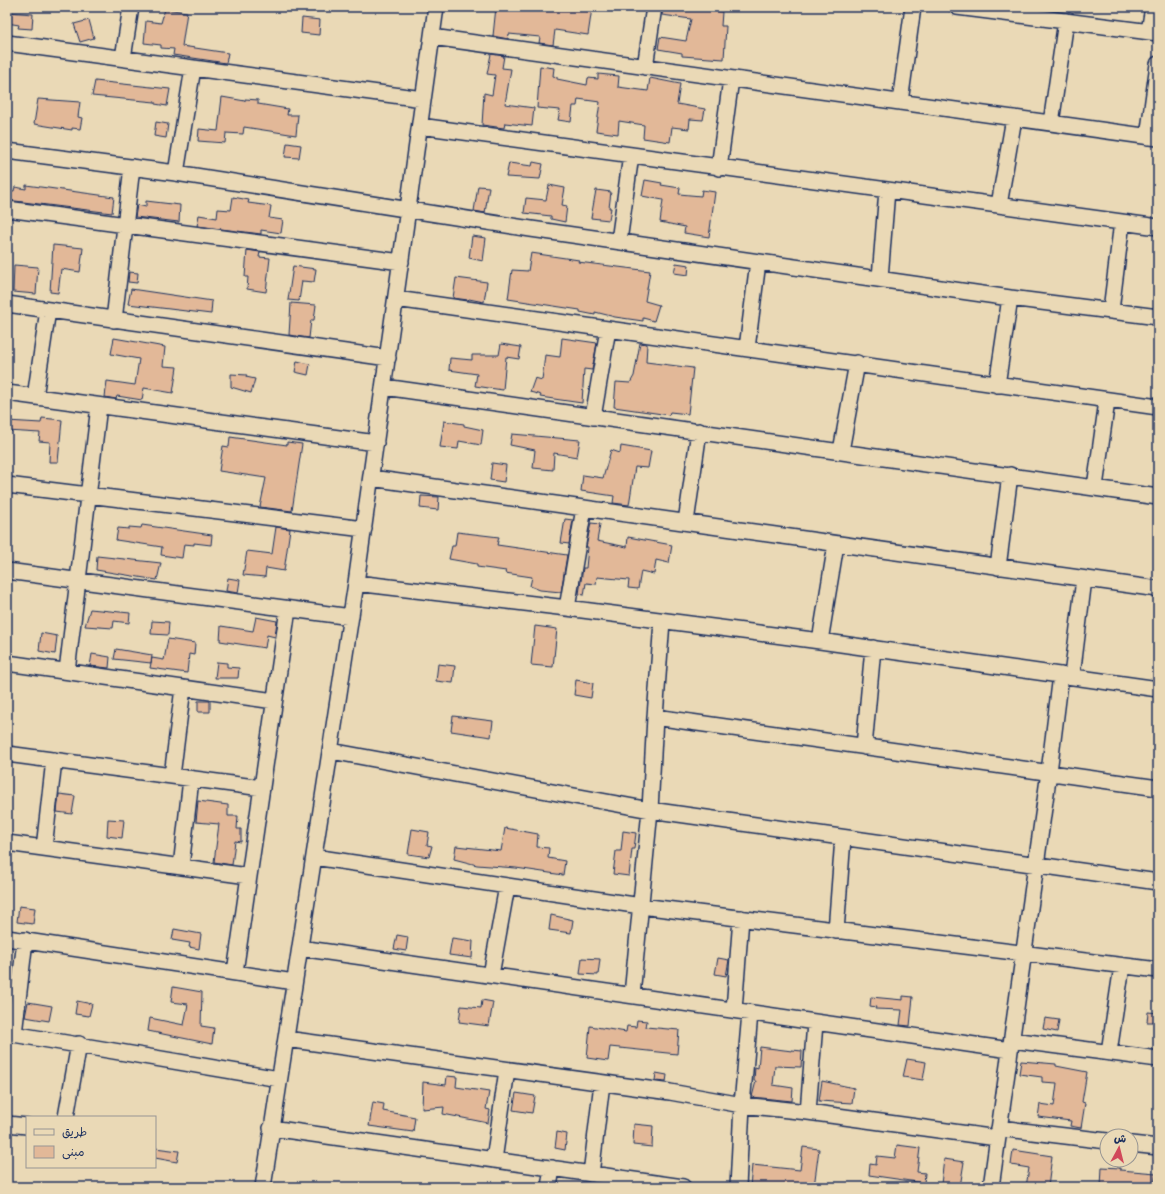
<svg xmlns="http://www.w3.org/2000/svg" width="1165" height="1194" viewBox="0 0 1165 1194" font-family="'Playpen Sans','Playpen Sans Arabic',sans-serif">
	<rect width="100%" height="100%" fill="#ead9b6"/>
	<filter id="ink" filterUnits="userSpaceOnUse"><feTurbulence type="fractalNoise" baseFrequency=".025" numOctaves="2"/><feDisplacementMap in="SourceGraphic" scale="8" xChannelSelector="R" yChannelSelector="G"/><feConvolveMatrix kernelMatrix="1 2 1 2 8 2 1 2 1" color-interpolation-filters="sRGB"/></filter>
	<g filter="url(#ink)">
		<path fill="#e2b898" stroke="#1b2f5e" d="M496,7L592,8L588,35L555,30L553,45L539,43L540,37L509,34L508,39L493,36Z
			M663,7H687L722,12L721,26H726L724,59L682,56V53L658,49L660,37L686,41L691,19L662,15Z
			M165,9L187,12L182,46L228,53L226,63L173,55L174,49L161,48V45L144,43L146,21L161,23Z
			M8,12L33,14L32,29L18,28L19,25L7,23Z
			M302,18L320,20L319,35L301,33Z
			M89,20L94,38L80,42L74,24Z
			M491,54L504,56L502,68L511,69L505,104L534,108L532,126L505,123L504,128L482,125L484,93L492,95L495,75L487,74Z
			M540,66L554,68L553,76L557,77V79L587,85L588,78L598,79V74L619,76L618,87L648,91L650,78L680,84L677,104L705,109L703,120L690,119L689,129L672,127L670,142L643,138L644,125L619,121L618,134L596,131L600,102L578,99L577,106H573L571,122L558,120L560,110L537,108Z
			M95,81L170,89L167,106L155,104V102L92,96Z
			M222,97L245,101V99L258,100V104L288,109L287,115H298L296,135L244,127L243,134L226,133L225,143L198,141L199,129L218,131Z
			M38,99L80,102L78,117L82,118L80,129L72,128V130L34,124Z
			M156,122L168,124L166,138L154,136Z
			M287,143L301,145L299,158L285,157Z
			M533,162L543,164L540,179L506,177L509,163L532,166Z
			M645,180L662,183L661,185L680,188L679,194L701,196L702,190L715,192L709,237L684,233L685,227L660,222L663,200L642,196Z
			M26,185L114,197L112,213L7,200V191H14L15,187L26,189Z
			M549,185L565,188L562,205L567,206L565,222L551,219V216L524,213L526,198L546,200Z
			M478,186L489,187L485,213L474,211Z
			M596,190L611,192L609,208H611L609,220L591,218Z
			M233,197L249,200L248,203L271,206L269,218L283,220L281,233L261,230V234L197,226L199,215L217,218L218,209L231,210Z
			M146,201L180,205L179,222L135,217L137,205L146,207Z
			M472,236L486,238L483,261L469,258Z
			M53,245L83,248L80,272L61,269L58,293L50,292Z
			M247,250L260,252L259,257L270,258L266,292L247,289L248,277H245Z
			M531,253L579,260L578,262L650,271L645,301L659,305L654,321L643,318V321L615,317L595,312V315L580,312V310L508,299L512,270L528,271Z
			M676,263L689,265L688,275L674,273Z
			M14,265L38,267L36,294L13,292Z
			M293,266L316,269L314,282L302,281L299,301L288,300Z
			M129,272L138,273L137,283L128,282Z
			M456,278L487,282L484,302L469,299L468,300L453,298Z
			M131,289L212,301L211,314L128,304Z
			M291,303L316,305L314,320H311L309,338L289,335Z
			M114,338L165,347L163,366L177,367L173,393L144,388L142,400L117,396L116,399L105,397L107,381L135,385L139,359L111,354Z
			M562,338L597,343L592,370L584,369L582,403L540,397L541,395L530,392L535,378L542,380L545,355L560,357Z
			M640,343L647,344L646,362L693,368L688,414L670,412L669,415L614,407L616,382L630,383L634,376Z
			M501,344L521,347L519,359L506,357L503,390L475,386L477,374L449,370L450,358L472,360V355H499Z
			M297,361L310,364L308,375L295,372Z
			M231,374L247,375L246,377L255,379L251,393L231,387Z
			M42,418L62,420L58,462H49L50,442L39,441L40,433L7,431V421L41,423Z
			M444,421L464,424V426L483,430L481,445L459,441L458,449L440,447Z
			M512,434L580,440L577,457L554,453L553,470L533,468L535,450L510,445Z
			M230,437L287,445V442L302,444L292,511L260,507L266,478L219,471L223,446L229,447Z
			M621,446L651,451L648,468L635,467L629,505L613,503L614,496L581,491L583,475L603,478L611,450L620,453Z
			M492,463L506,465L504,482L490,480Z
			M421,496L439,497L438,510L420,508Z
			M565,519L573,520L569,544L561,543Z
			M591,523L600,524L597,541L627,547L628,537L672,545L669,563L656,560L654,574L641,571L638,589L628,588L629,580L597,577L596,584L586,583L584,595L579,594L583,568H586L588,547H586Z
			M142,525L212,535L211,545L194,543V545L184,544L182,558L161,555L162,547L116,540L118,528L129,529V527L141,528Z
			M276,527L290,529L284,571L266,568L265,577L243,575L247,551L272,554Z
			M457,532L499,537L497,545L567,555L561,592L540,590L530,586L532,577L505,573L506,571L477,567V564L449,559L452,546H455Z
			M97,556L161,563L157,580L96,570Z
			M228,578L240,580L238,593L226,591Z
			M90,609L130,613L129,623L114,621L113,628L85,626Z
			M256,617L277,621L275,637L267,635L265,648L220,641L221,626L253,631Z
			M152,621L169,622L168,635L151,634Z
			M535,626L557,629L553,667L531,665Z
			M41,633L57,636L55,654L39,651Z
			M168,639L195,643L194,655L189,654L187,673L150,668L152,658L164,660Z
			M116,649L152,655L151,663L114,659Z
			M92,654L110,657L109,668L90,666Z
			M217,662L227,663V667L239,668L238,678H215Z
			M438,664L455,666L453,683L436,681Z
			M576,680L593,683L591,698L574,695Z
			M198,701H210V712H198Z
			M453,716L493,721L491,737L451,731Z
			M59,794L75,796L72,814L57,812Z
			M198,801L228,805V816H238L237,829H241V842L235,841L232,865L214,862L219,824L196,822Z
			M108,819L124,820L122,838L107,836Z
			M505,828L538,834L537,847L549,848L548,858L565,861L563,875L516,868L477,865L454,859L456,846L501,851Z
			M412,829L429,832L427,845L432,846L429,857L408,854Z
			M623,831L636,833L634,849H632L629,876L613,874L616,851H621Z
			M19,906L35,908L33,924L17,922Z
			M551,915L573,920L571,933L549,930Z
			M174,929L201,934L199,949L189,947L190,943L172,940Z
			M397,935L408,937L406,951L394,949Z
			M452,938L473,941L472,958L449,955Z
			M582,958L600,959L598,975L580,974Z
			M718,958L729,960L726,976L715,974Z
			M173,987L202,992L201,1026L214,1028L212,1044L148,1031L150,1018L184,1025L188,1004L171,1002Z
			M903,996L913,997L910,1026L900,1025L902,1010L875,1009L876,1007L870,1006L871,997L903,1000Z
			M482,1000L493,1002L489,1026L459,1022L461,1006L481,1008Z
			M77,1001L92,1004L89,1016L75,1014Z
			M28,1002L52,1006L49,1021L25,1017Z
			M1148,1012L1158,1013V1022H1147Z
			M1045,1018L1059,1020L1057,1032L1043,1029Z
			M637,1020L647,1021L646,1027L679,1030L677,1054L610,1047L608,1061L587,1058L590,1026L626,1032L627,1026L636,1027Z
			M760,1047L792,1051V1050L802,1051L801,1067L775,1066L773,1085L793,1088L792,1101L752,1097L756,1081H754L755,1067L758,1068Z
			M907,1059L926,1062L923,1080L903,1077Z
			M1021,1061L1056,1064V1066L1087,1072L1082,1102L1085,1103L1081,1128L1070,1126L1071,1121L1038,1117L1040,1104L1054,1106L1057,1083L1042,1082V1077L1019,1074Z
			M656,1073L667,1075L666,1082L655,1081Z
			M447,1076L457,1077L456,1087L489,1092L486,1109L490,1110L488,1123L443,1114L444,1107L422,1109L423,1082L446,1085Z
			M822,1081L854,1088L852,1103L819,1101Z
			M516,1093L535,1096L532,1113L513,1110Z
			M373,1102L384,1104L383,1111L415,1117L413,1132L369,1126Z
			M634,1124L653,1126L652,1147L633,1145Z
			M557,1132L567,1134L565,1150L555,1148Z
			M897,1145L920,1148L917,1172L925,1173L924,1183L869,1175L870,1164L876,1165L877,1156L895,1158Z
			M803,1147L819,1149L814,1187H750L752,1165L800,1170Z
			M155,1148L179,1151L177,1162L155,1158Z
			M1013,1150L1052,1156L1048,1187H1026L1029,1168L1011,1165Z
			M944,1159L964,1162L960,1187L941,1184Z
			M1102,1167L1120,1168V1170L1156,1173L1153,1187H1101Z"/>
		<g fill="none" stroke-linecap="round" stroke-linejoin="round">
			<g stroke="#1b2f5e" stroke-width="18">
				<path id="minor" d="M957,7L1158,33
					M1149,32L1153,7
					M432,37L1158,138
					M7,43L423,99
					M123,58L131,7
					M645,67L654,7
					M900,102L913,7
					M1051,123L1066,21
					M420,126L1158,227
					M1148,137L1158,64
					M7,151L176,173L531,229L1010,298L1158,317
					M719,168L731,79
					M176,173L193,68
					M999,205L1014,118
					M7,209L401,262
					M619,241L631,155
					M880,278L887,190
					M396,299L1158,407
					M7,304L388,358
					M1111,310L1122,222
					M114,320L132,167
					M747,348L758,262
					M997,385L1010,298
					M384,387L1158,497
					M7,393L376,443
					M35,397L48,310
					M593,417L608,329
					M841,451L857,363
					M371,478L1158,589
					M7,485L364,529
					M1095,487L1107,401
					M686,522L699,431
					M998,567L1010,475
					M7,571L351,617
					M356,583L436,7
					M567,608L584,508
					M820,641L836,544
					M7,663L274,701
					M67,671L99,406
					M1072,676L1084,579
					M655,717L1158,788
					M864,747L873,648
					M331,751L650,810L1158,882
					M7,754L262,788
					M172,776L183,688
					M7,843L248,876
					M44,848L54,760
					M314,857L641,906L1158,970
					M181,867L191,779
					M836,931L843,838
					M7,938L294,982
					M300,948L1010,1050
					M235,972L288,609
					M491,975L507,886
					M632,995L650,810L655,717L662,621
					M734,1010L741,918
					M7,1033L279,1079
					M14,1034L25,940
					M286,1039L670,1092L742,1105L808,1112L997,1138
					M1012,1040L1158,1059
					M1109,1052L1122,966
					M808,1112L815,1023
					M66,1117L79,1044
					M7,1124L27,1126
					M271,1128L683,1187
					M999,1128L1107,1141
					M1131,1144L1158,1147
					M494,1160L507,1070
					M591,1174L602,1083
					M263,1187L356,583L567,608L820,641L1158,689
					M549,1187L552,1168
					M738,1187L742,1105L750,1013
					M991,1187L1049,772L1061,675"/>
			</g>
			<use href="#minor" stroke="#ead9b6" stroke-width="15"/>
		</g>
	</g>
	<rect width="1165" height="1194" fill="none" stroke="#ead9b6" stroke-width="24"/>
	<rect x="12" y="12" width="1141" height="1170" fill="none" stroke="#1b2f5e" stroke-width="1.5" filter="url(#ink)"/>
	<rect x="26" y="1116" width="130" height="52" fill="#ead9b6" stroke="#979593"/>
	<rect x="34" y="1129" width="20" height="6" fill="#ead9b6" stroke="#979593"/>
	<text x="62" y="1136" font-size="12" fill="#1b2f5e">طريق</text>
	<rect x="34" y="1146" width="20" height="12" fill="#e2b898" stroke="#979593"/>
	<text x="62" y="1156" font-size="12" fill="#1b2f5e">مبنى</text>
	<g transform="translate(1119 1148) rotate(7)"><circle r="19" fill="#ead9b6" stroke="#979593"/>
	<path d="M0-3L7 15L0 10L-7 15Z" fill="#d1495b"/>
	<text y="-6" font-size="11" font-weight="bold" text-anchor="middle" fill="#1b2f5e">ش</text>
	</g>
</svg>
